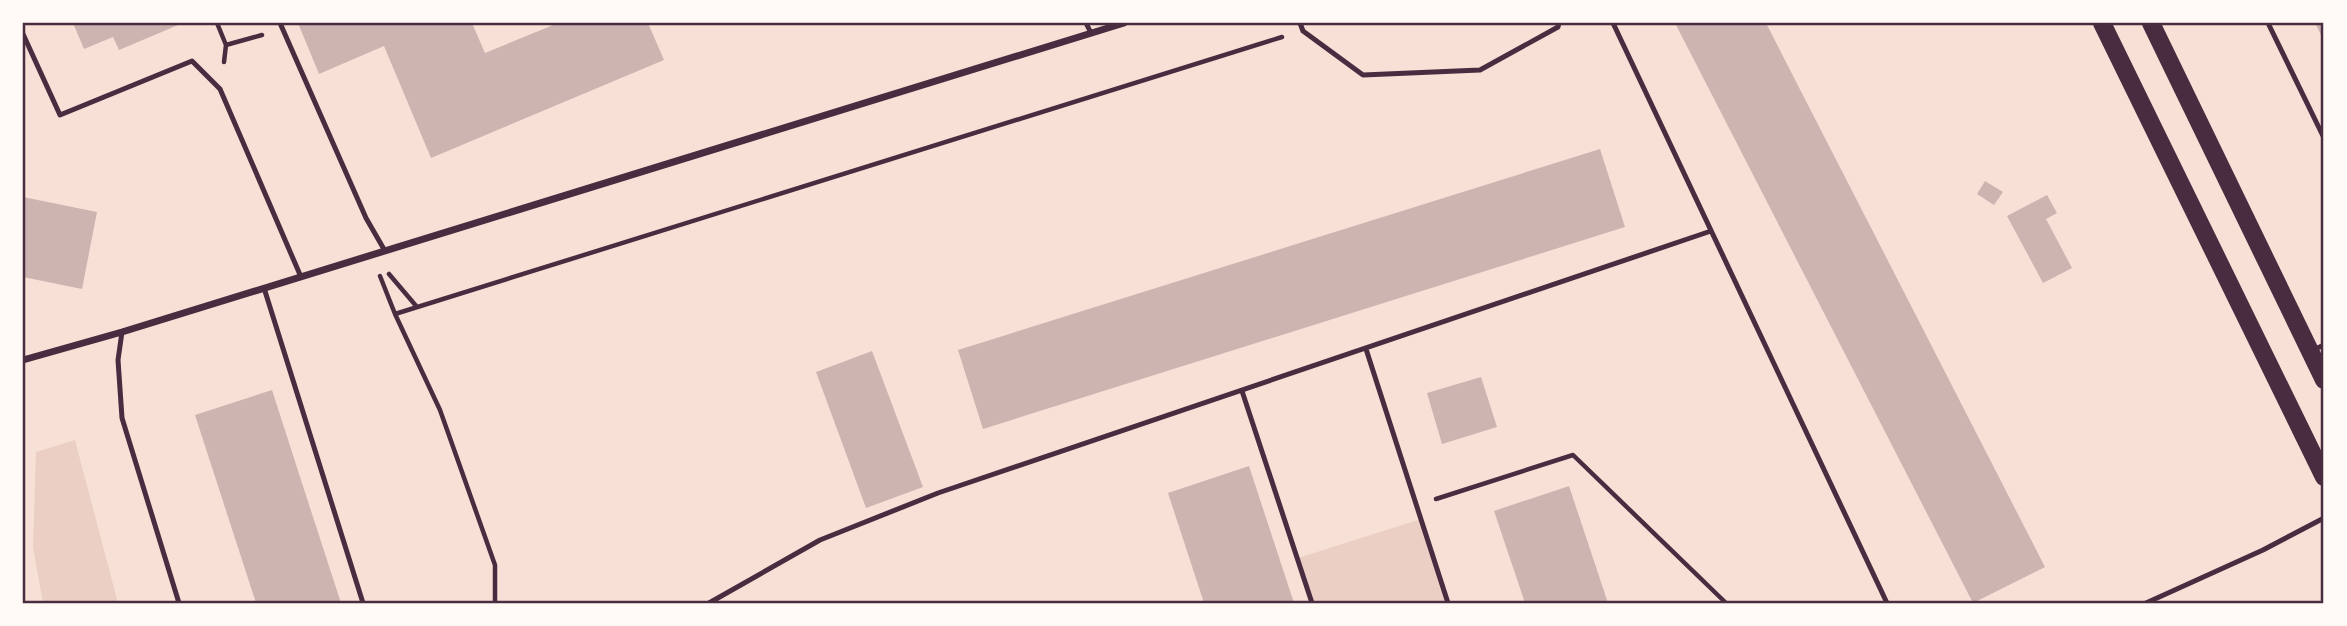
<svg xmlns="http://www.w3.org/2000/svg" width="2347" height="626" viewBox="0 0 2347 626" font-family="'Libre Baskerville',serif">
	<rect width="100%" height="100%" fill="#f7e1d7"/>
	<path fill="#ebcfc5" d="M75,440L118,603H43L33,548L36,452Z
		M1421,519L1448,603H1312L1298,558Z"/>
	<path fill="#ccb4b1" d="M73,23H183L119,50L113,37L84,49Z
		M298,23H472L485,53L558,23H648L664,60L431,158L384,46L319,74Z
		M1675,23H1766L2045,567L1973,603Z
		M2315,23H2324V41Z
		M1600,149L1625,227L983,429L958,350Z
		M1985,181L2003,192L1994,205L1977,194Z
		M2047,195L2057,213L2046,219L2072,268L2043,283L2007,216Z
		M23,197L97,212L82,289L23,277Z
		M872,351L923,487L866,508L816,372Z
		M1481,377L1497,427L1442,444L1427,393Z
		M272,390L301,480L341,603H256L195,415Z
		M1249,466L1294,603H1204L1168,493Z
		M1569,486L1608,603H1525L1494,511Z"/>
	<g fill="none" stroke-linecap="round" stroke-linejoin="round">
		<path stroke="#4a2c40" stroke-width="4.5" d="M217,23L226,45L262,35
			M224,62L226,45
			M389,274L417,307
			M380,276L395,314
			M1436,499L1573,455L1726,603
			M495,603V565L440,410L395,314L1282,37"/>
		<path stroke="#4a2c40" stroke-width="5" d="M280,23L366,218L385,251
			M1086,23L1091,33
			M1300,23L1303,31L1363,75L1480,70L1558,27L1559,23
			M1613,23L1887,603
			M2268,23L2324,138
			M23,34L60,115L192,61L220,89L301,277
			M264,288L363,603
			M122,332L118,360L122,418L179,603
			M1366,349L1448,603
			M2313,350L2324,345
			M1242,391L1312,603
			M709,603L820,540L938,493L1711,231
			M2146,603L2263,550L2324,518"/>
		<path stroke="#4a2c40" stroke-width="7" d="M23,360L122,332L1124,23"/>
		<path stroke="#4a2c40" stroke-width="18" d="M2102,23L2324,477
			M2151,23L2324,380"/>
	</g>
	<rect width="2347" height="626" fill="none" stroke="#fffaf5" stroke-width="49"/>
	<rect x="24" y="24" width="2298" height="578" fill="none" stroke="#4a2c40" stroke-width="2.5"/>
</svg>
